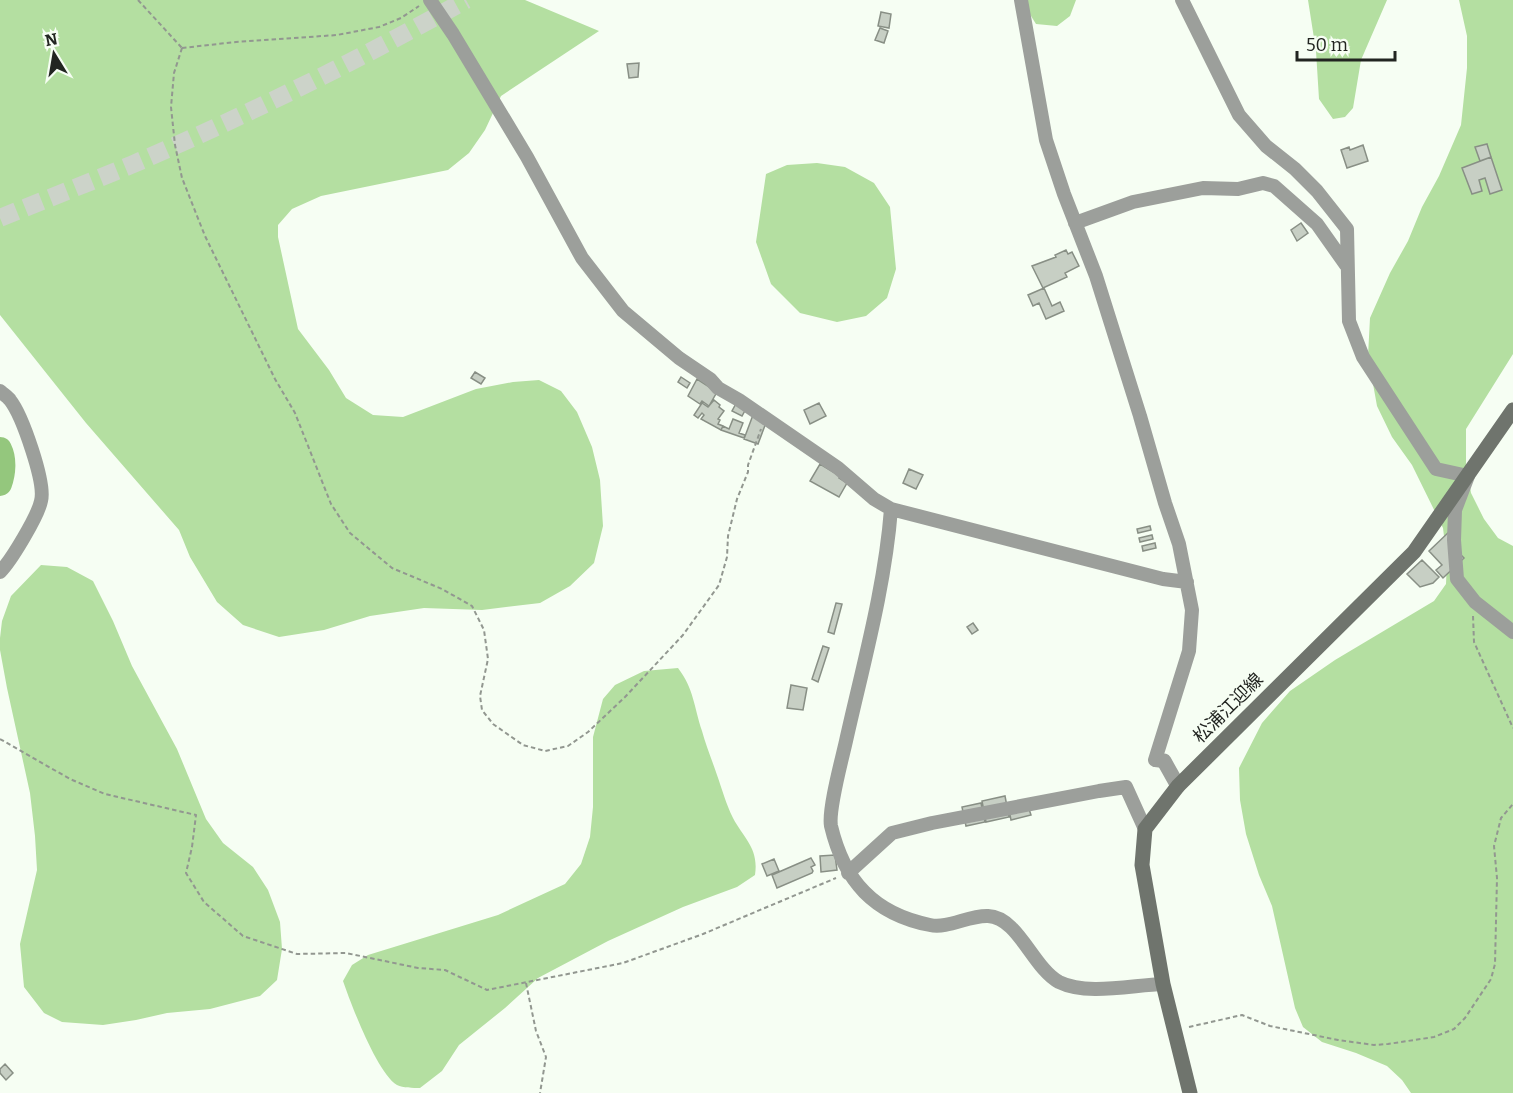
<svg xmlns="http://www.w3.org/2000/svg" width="1513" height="1093" viewBox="0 0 1513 1093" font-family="Bitter,'Noto Sans JP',serif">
	<rect width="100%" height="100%" fill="#f6fef3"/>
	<path fill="#b4dfa1" d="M0,0H525L599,31L501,96L485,130L469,153L448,170L321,196L292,209L278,225V237L298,329L329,370L346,398L373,415L403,417L476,389L513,382L539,380L561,391L577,412L592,447L600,480L603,526L594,563L570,586L540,603L482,610L424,608L370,616L324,630L279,637L243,625L217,602L190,557L179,530L86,423L0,315Z
		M1021,0H1076L1070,16L1057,26L1036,24Z
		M1308,0H1387L1361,60L1353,108L1345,117L1333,119L1319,99L1316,51Z
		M1459,0H1513V354L1466,429V464L1471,493L1484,519L1498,538L1513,546V1093H1411L1402,1080L1387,1066L1356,1053L1322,1042L1303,1027L1295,1008L1272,906L1259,875L1246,834L1240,800L1239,768L1262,723L1290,691L1335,660L1434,601L1446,584L1447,561L1443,528L1412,465L1392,437L1377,406L1368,356L1370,318L1390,273L1408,241L1422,207L1439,176L1461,125L1467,68V36Z
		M817,163L845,167L874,183L890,207L896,269L887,298L866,316L837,322L800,313L771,284L756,242L766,174L787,165Z
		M41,565L67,567L93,581L113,621L132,666L177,749L206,819L223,843L253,867L268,890L280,922L282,949L277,980L260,996L210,1009L167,1013L136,1020L103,1025L62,1022L44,1013L24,987L20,944L37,870L35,836L30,793L7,688L0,650V638L2,621L11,596Z
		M678,668C694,689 694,707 702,731C706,746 712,760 717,775C722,789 726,804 733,818C744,839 759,848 755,875L737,887L683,907L608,941L538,978L505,1008L459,1045L442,1071L420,1088C413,1088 403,1088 397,1085C377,1073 351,1004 343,981L352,965L368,955L498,915L565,884L581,864L590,837L593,807V737L603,699L615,685L644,671Z"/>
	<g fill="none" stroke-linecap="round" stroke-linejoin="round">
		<path stroke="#94c77d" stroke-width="24" d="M0,449C5,459 4,473 0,484"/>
	</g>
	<path fill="#c7cfc4" stroke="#888f85" stroke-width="1.5" d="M881,12L891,14L889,28L878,26Z
		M880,28L888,31L884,43L875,40Z
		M639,63L638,77L629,78L627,64Z
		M1487,144L1491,157L1480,161L1475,147Z
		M1363,145L1368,161L1347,168L1341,150L1349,147L1350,150Z
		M1491,157L1502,190L1490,194L1485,178L1479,180L1482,191L1472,194L1462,168Z
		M1301,223L1308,233L1297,241L1291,230Z
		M1066,250L1068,254L1072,252L1079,266L1065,273L1067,277L1043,288L1032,266L1056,257L1055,255Z
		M1044,288L1052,306L1060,302L1064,311L1046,319L1039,303L1033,306L1028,295Z
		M475,372L485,378L481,384L471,378Z
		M681,377L690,383L687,388L678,382Z
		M697,379L717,392L709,406L702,401L700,404L688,396Z
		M714,400L720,405L719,407L724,411L718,419L720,420L718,424L723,426L721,430L701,419L704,415L702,413L698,418L694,415L702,403L708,407Z
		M738,400L748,405L742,416L732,411Z
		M819,403L826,416L810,424L804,410Z
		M753,415L767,420L758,444L744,439Z
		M733,419L743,423L739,433L745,435L744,438L721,430L723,426L729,429Z
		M820,464L840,476L839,478L847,483L839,497L810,481Z
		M909,469L923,475L916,489L903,483Z
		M1150,526L1151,530L1138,533L1137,529Z
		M1452,529L1460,554L1464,558L1443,578L1436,570L1442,565L1429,551Z
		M1152,535L1153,539L1140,542L1139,538Z
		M1155,543L1156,548L1143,551L1142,546Z
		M1422,560L1439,577L1433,583L1420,587L1407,574Z
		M836,603L842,604L834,634L828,632Z
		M973,623L978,630L972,634L967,627Z
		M823,646L829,648L818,682L812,679Z
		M791,685L807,688L803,710L787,708Z
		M1005,796L1009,817L986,822L982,801Z
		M981,803L985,822L966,826L962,807Z
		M1028,806L1031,815L1011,820L1009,810Z
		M835,855L837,870L821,872L820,856Z
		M811,858L815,865L811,867L813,871L812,873L777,888L772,875Z
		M774,859L779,871L767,876L762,864Z
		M5,1064L13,1073L6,1080L0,1073V1069Z"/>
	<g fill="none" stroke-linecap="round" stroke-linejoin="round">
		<path stroke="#ccd3c9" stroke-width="18" stroke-dasharray="18 9" stroke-linecap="butt" d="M0,218C44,200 88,183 131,165C245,116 357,61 466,0"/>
		<path stroke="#929790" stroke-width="2" stroke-dasharray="4.5 3" stroke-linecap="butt" d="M138,0L182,48
			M182,48L174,73L171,107L175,145L182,178L205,236L275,379L295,413L331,504L350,533L392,568L442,589L472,606L484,630L488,659L480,696L482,710L493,724L523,745L545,751L568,746L588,732L625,697L683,635L719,585L727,557L728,536L737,499L748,472V465L761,429
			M182,48L236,42L337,35L379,27L401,18L419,6
			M1473,616L1474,642L1513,728
			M0,739L70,779L105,794L196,815L192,847L186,873L204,902L243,936L297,954L346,953L418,968L445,970L487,990L623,963L703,934L836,878
			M526,983L536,1031L546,1057L540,1093
			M1189,1027L1242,1015L1270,1026L1338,1040L1374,1045L1388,1044L1434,1037L1454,1029L1465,1018L1491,979L1495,964L1497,878L1494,846L1501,818L1513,804"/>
		<path stroke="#9c9f9b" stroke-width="14" d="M430,0L453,34L527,157L582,258L623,311L679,358L710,379L718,388L739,400L838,468L874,499L891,509L1163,579L1187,582
			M1021,0L1046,140L1064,194L1096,276L1140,416L1165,503L1179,544L1192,610L1189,651L1155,760L1164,761
			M1182,0L1239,115L1266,146L1295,169L1317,191L1347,229L1349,321L1363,357L1436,469L1468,476L1455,510L1454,540L1457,579L1475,602L1513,632
			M1075,223L1133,202L1203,188L1238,189L1263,183L1274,186L1317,224L1346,265
			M0,391C3,394 8,397 10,400C22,415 46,483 41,501C38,516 11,561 0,572
			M891,509C885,587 863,665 846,741C842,759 828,810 831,826C844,881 874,914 930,925C948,929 969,915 988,916C1018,917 1033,968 1059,982C1087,996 1132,985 1163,984
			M848,873L892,833L932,823L1099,791L1126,787L1145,829"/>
		<path stroke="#9c9f9b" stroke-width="15" d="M1164,761L1178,786"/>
		<path stroke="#6f746d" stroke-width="15" d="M1190,1093L1163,984L1142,865L1145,829L1178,786L1414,552L1513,410"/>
	</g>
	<g text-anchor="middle" stroke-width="6" stroke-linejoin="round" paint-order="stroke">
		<g font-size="18" fill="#222521" stroke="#f6fef3">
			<text transform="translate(1228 708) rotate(-45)" y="6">松浦江迎線</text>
		</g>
	</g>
	<g transform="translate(54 54) rotate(349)" stroke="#f6fef3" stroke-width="4.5" paint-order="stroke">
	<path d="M0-4.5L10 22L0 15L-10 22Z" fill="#222521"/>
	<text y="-9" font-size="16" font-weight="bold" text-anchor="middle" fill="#222521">N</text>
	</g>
	<path d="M1297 51v9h98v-9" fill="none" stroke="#222521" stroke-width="3"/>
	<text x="1306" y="51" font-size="18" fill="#222521" stroke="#f6fef3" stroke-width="4.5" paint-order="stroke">50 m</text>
</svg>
